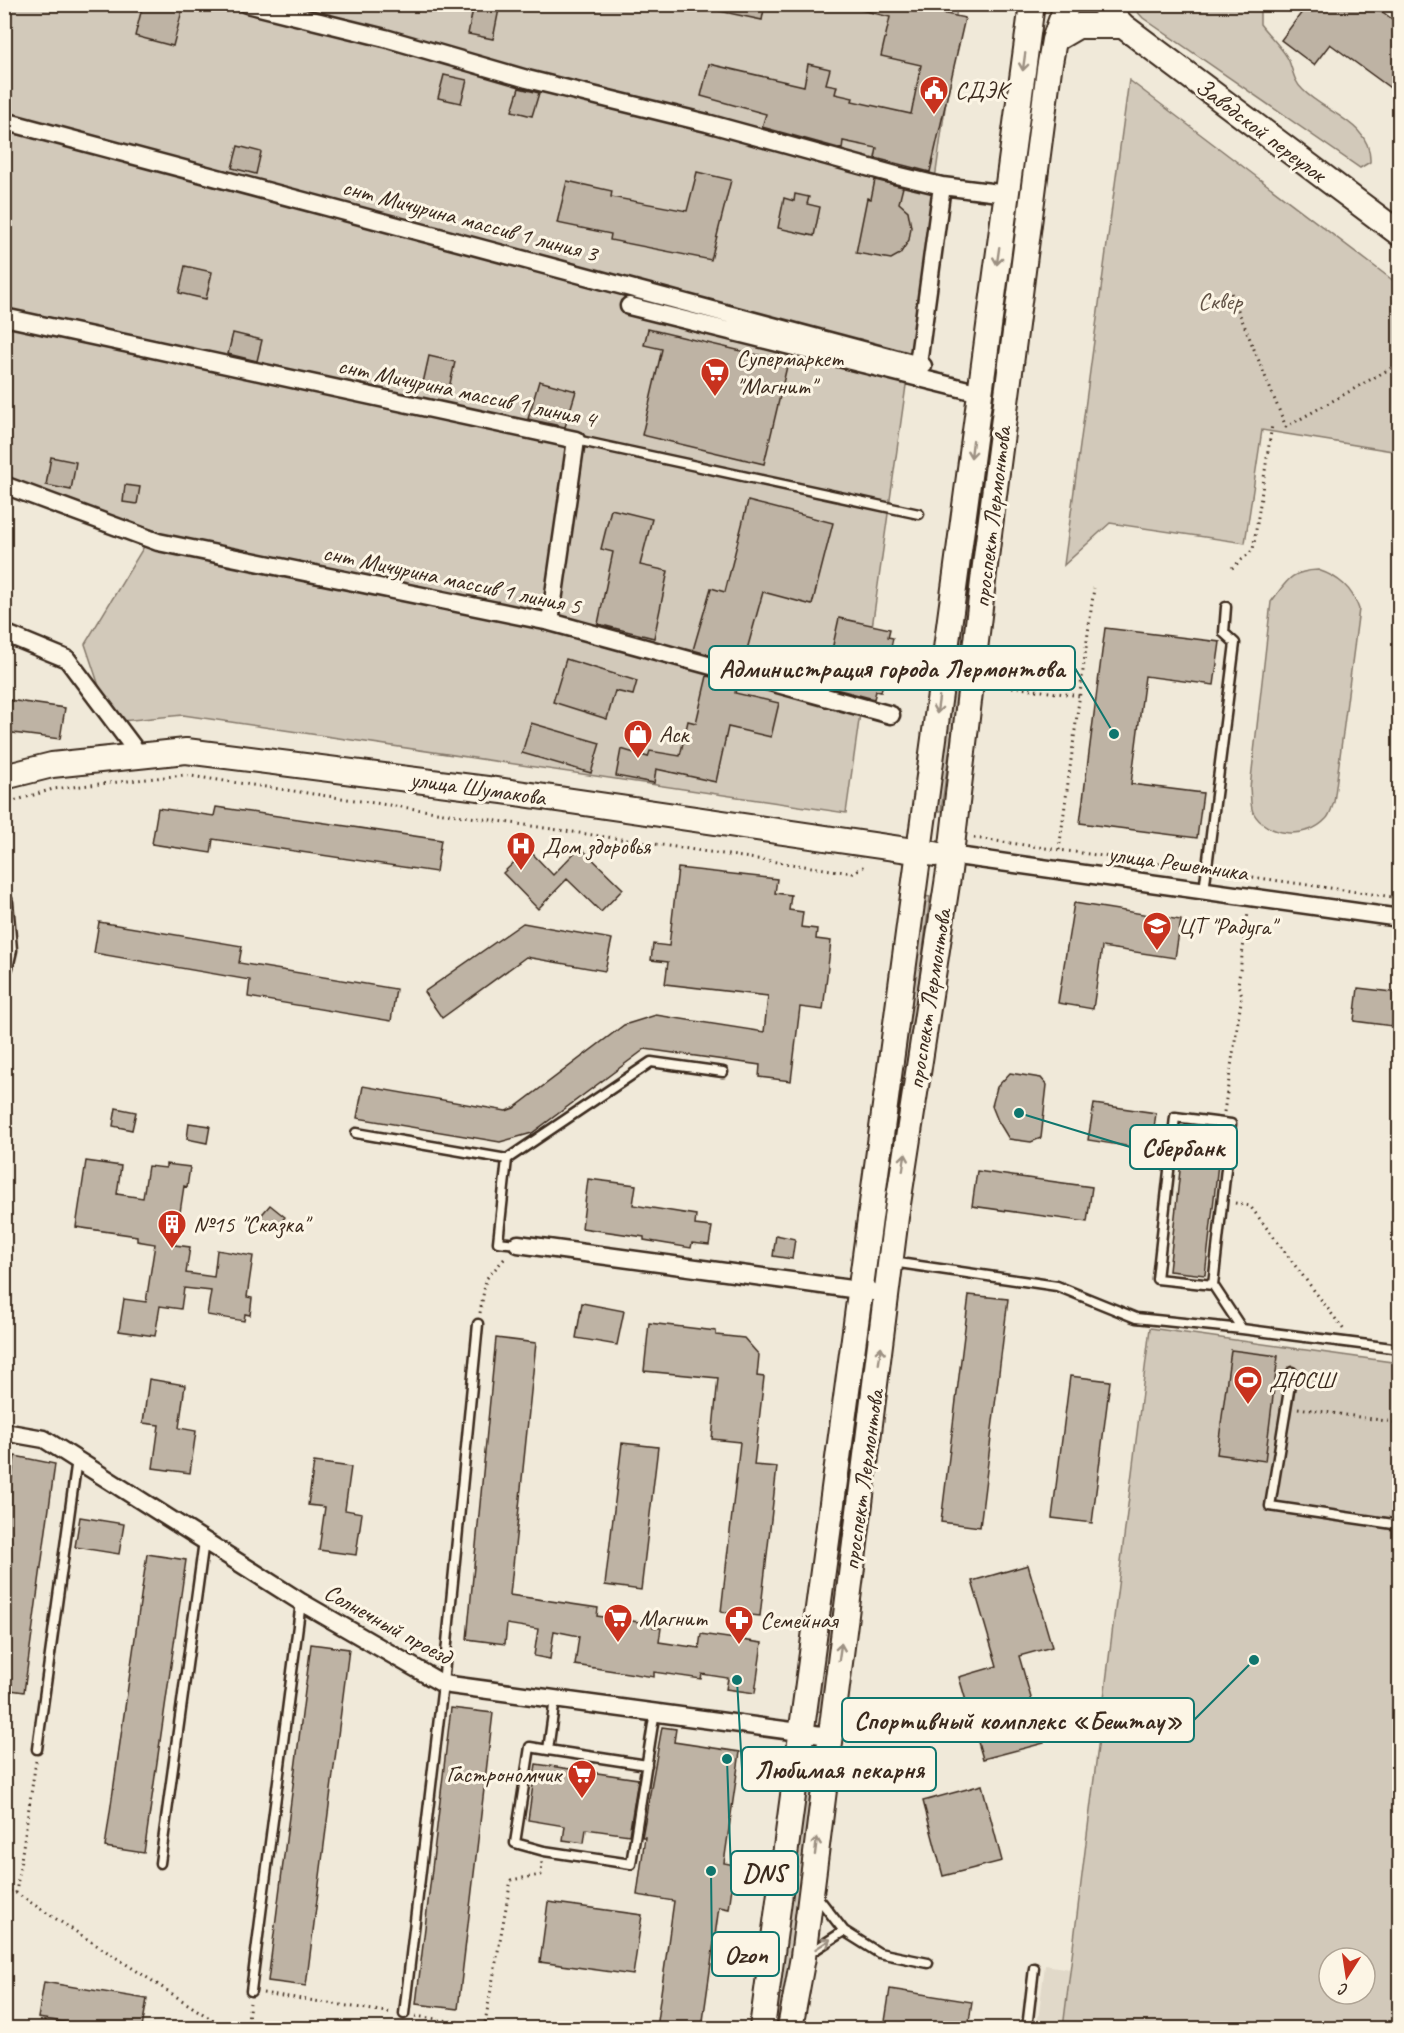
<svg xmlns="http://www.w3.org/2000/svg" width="1404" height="2033" viewBox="0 0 1404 2033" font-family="Caveat,sans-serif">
	<rect width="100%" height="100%" fill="#f0e9d9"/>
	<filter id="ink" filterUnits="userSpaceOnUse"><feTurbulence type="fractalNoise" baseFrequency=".0167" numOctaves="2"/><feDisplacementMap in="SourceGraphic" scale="12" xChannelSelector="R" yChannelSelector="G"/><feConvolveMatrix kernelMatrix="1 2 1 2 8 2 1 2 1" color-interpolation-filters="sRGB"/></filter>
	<g filter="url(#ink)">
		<path fill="#e1d9c9" d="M1045,1965L1070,1969L1063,2028H1037Z"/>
		<path fill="#d2c9ba" stroke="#867a6c" stroke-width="1.5" fill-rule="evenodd" d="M4,5H957L952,58L846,813L183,715L111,722L85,644L154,530L5,485Z
			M1131,5H1260V24C1268,35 1284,49 1289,61C1293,71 1294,82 1303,90C1325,113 1372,123 1370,162L1360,168L1143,18Z
			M1035,45L1041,46L977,543L970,542Z
			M1129,80L1399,285V452L1262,430L1245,543L1110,523L1064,565Z
			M1318,570C1339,577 1352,588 1359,609L1334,802C1332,807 1330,816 1326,819C1307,840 1266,837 1253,812C1250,805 1251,795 1250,788L1271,602C1287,581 1290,571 1318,570Z
			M963,597L971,598L941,811H934Z
			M923,896L930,897L881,1267L875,1266Z
			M867,1322L874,1323L823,1712L817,1711Z
			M1150,1328L1399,1363V2028H1063ZM1329,1958H1365V1994H1329Z
			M812,1750L818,1751L780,2028H772Z"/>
		<path fill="#beb3a4" stroke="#3b2a1e" stroke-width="1.5" d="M143,4H158L182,11L173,46L135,36Z
			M474,4H500L493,39L468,34Z
			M719,4H765L762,20L719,11Z
			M862,4H913V7L965,18L930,172L875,158L877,148L843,141L842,149L762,127L766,114L701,96L709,64L804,86L808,64L830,69L826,84L837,86L835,94L853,98L852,101L911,114L921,65L881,56L890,17L861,10Z
			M1308,4H1372L1400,25V95L1330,44L1314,65L1281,40Z
			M444,75L467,80L461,103L438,98Z
			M519,88L539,93L532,116L512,111Z
			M238,146L261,152L256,174L232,168Z
			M697,172L731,180L711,260L610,240L611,234L557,223L567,181L612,191L611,197L687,211Z
			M875,180L903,187L899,203L908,211L911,227L909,240L900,254L891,259L856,253L867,198L871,199Z
			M795,194L809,197L807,204L820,207L814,236L778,228L784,198L794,201Z
			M185,266L212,272L206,299L179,293Z
			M648,329L788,362L764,464L642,435L662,349L644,345Z
			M233,333L262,340L257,361L228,354Z
			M429,356L455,362L449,388L423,383Z
			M539,381L576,391L565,427L528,419Z
			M51,457L76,462L71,490L46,485Z
			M125,485L140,487L137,504L123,502Z
			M748,501L833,523L812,605L763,592L743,664L693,650L711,588L725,592Z
			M611,509L652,519L640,565L668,571L654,638L598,624L613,552L601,549Z
			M839,618L890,629L888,637L893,638L881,692L876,691L874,699L824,686Z
			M1105,628L1220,642L1214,685L1145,676L1131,784L1203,793L1197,838L1080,823Z
			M566,659L637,681L633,695L615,691L607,719L553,702Z
			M707,676L737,684L735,693L779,703L771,737L728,727L716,782L656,769L654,783L616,776L621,749L648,757L650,751L680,756L688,721L696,723Z
			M9,700L65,708L60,739L5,732Z
			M531,723L600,743L591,773L522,753Z
			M216,807L441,840L436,872L213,839L211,853L152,844L158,808L214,816Z
			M580,847L623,889L601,912L567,879L538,909L503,873L528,849L553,875Z
			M678,868L777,879L775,893L791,895L789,910L803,912L801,927L817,929L816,939L831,941L823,1010L800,1007L791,1081L759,1077L760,1065L645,1049L532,1133L500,1142L357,1118L363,1086L506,1111L514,1108L624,1025L656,1015L764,1032L768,996L665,984L668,962L651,960L653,944L669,946Z
			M1074,903L1181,920L1175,958L1102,947L1093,1009L1058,1003Z
			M99,922L242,946L239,963L396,989L391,1021L248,997L250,980L94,953Z
			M523,923L612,939L605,971L526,957L442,1018L424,992Z
			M1358,988L1400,993V1027L1354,1021Z
			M1010,1073L1041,1078L1047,1085L1041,1138L1031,1142L1009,1139L998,1121L992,1106L997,1087Z
			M1094,1104L1156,1113L1151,1150L1088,1140Z
			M116,1108L136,1112L132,1130L113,1126Z
			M189,1123L210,1126L207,1143L187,1139Z
			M1185,1125L1222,1130L1205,1275L1169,1271Z
			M86,1161L121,1166L117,1194L143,1198L148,1166L166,1168V1164L190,1167L187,1187L184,1186L175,1245L190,1247L186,1273L214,1277L217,1250L253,1256L247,1297L252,1298L250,1315L245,1314L244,1321L207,1315L211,1291L184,1288L181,1309L160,1306L155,1336L119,1331L124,1299L146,1302L155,1244L137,1241V1236L76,1227Z
			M977,1171L1092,1187L1087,1222L972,1206Z
			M588,1179L636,1185L633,1205L696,1215L695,1225L712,1227L709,1245L692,1243L691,1248L644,1240V1237L582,1228Z
			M270,1205L285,1217L273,1232L258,1219Z
			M776,1235L795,1239L792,1259L773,1256Z
			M969,1295L1008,1299L980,1527L941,1522Z
			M582,1303L624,1311L617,1345L576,1338Z
			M649,1323L716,1331V1335L744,1338L759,1355L757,1376L764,1377L754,1465L777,1467L760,1616L721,1612L740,1442L712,1439L718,1378L644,1371Z
			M496,1338L536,1343L510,1595L598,1608L597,1616L653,1624V1627L661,1628L659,1642L699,1648L701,1634L762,1643L755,1693L726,1689L728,1678L702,1674L701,1679L654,1672V1677L575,1665L579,1636L554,1631L550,1659L534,1656L538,1629L507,1624L505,1644L467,1639Z
			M1231,1350L1278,1356L1265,1461L1217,1454Z
			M1070,1376L1110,1381L1092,1523L1052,1518Z
			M149,1379L185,1385L179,1428L196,1431L190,1473L153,1468L159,1425L143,1423Z
			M622,1443L658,1447L641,1590L605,1585Z
			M15,1456L55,1464L24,1692L4,1689V1536Z
			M314,1462L351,1467L345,1510L362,1513L356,1555L319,1550L325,1507L308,1505Z
			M80,1517L124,1524L119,1554L75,1547Z
			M147,1554L186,1560L144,1853L105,1847Z
			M1028,1565L1052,1647L1019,1656L1044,1743L983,1759L959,1677L997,1666L972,1581Z
			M311,1644L349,1649L306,1986L268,1981Z
			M451,1708L493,1713L458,2009L416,2004Z
			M662,1727L676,1729L674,1742L740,1752L724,1863L735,1865L729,1909L719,1907L702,2028H656L674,1901L637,1895L645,1837H642Z
			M536,1764L638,1779L629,1835L586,1829L584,1843L563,1840L565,1826L528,1820Z
			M982,1785L1002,1861L943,1876L923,1801Z
			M548,1902L642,1915L633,1975L540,1962Z
			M44,1982L147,1999L142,2028H103L38,2018Z
			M890,1989L972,2002L968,2028H884Z"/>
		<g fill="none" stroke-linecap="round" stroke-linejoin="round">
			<g stroke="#3b2a1e" stroke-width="13">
				<path id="lane" d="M576,440L919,514
					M1204,891L1235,643L1224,633L1226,607
					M356,1133L507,1159L651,1062L723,1072
					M507,1159L498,1242L518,1244
					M892,1262L1057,1286L1136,1318L1242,1329
					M1213,1285L1157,1279L1175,1117L1231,1124L1213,1285L1242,1329L1400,1349
					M1292,1372L1270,1506L1400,1525
					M555,1699L548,1750L530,1747L515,1843L544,1851L631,1864L655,1711
					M37,1749L77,1459
					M548,1750L647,1765
					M160,1863L204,1541
					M816,1895L844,1931L879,1953L928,1963
					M807,1955L844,1931
					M251,1991L301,1602
					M404,2014L443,1684L478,1324
					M1027,2028L1034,1968"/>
			</g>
			<g stroke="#3b2a1e" stroke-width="21">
				<path id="street" d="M247,4L385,38L527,79L707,123L896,175L942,186L1007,194
					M4,121L923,366
					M629,306L980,393
					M4,317L576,440L550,622
					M918,364L942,186
					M4,485L158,542L550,622L891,715
					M4,633L67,659L140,756
					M950,855L1400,918
					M4,902L8,950L4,967
					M518,1244L888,1294
					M4,1432L44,1439L301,1602L443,1684L829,1736"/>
			</g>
			<g stroke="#3b2a1e" stroke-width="28">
				<path id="secondary" d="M1102,4L1123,26L1400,234
					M1054,40L1078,26H1123
					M4,777L52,765L186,751L503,791L935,854
					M762,2028L1032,4
					M790,2028L803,1957L896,1217L949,871L984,573L1049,69L1054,40L1067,4"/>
			</g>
			<path stroke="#3b2a1e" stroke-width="3" stroke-dasharray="1.5 4.5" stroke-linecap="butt" d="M1231,293L1286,427L1400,363
				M1232,568L1253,550L1272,425
				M1012,687L1080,696
				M4,804L53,789L184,775L852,873L867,865
				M974,838L1196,869
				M1059,850L1094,588
				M1217,872L1400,898
				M1224,1112L1242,995L1238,985L1248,913
				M1235,1203L1250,1206L1344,1330
				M480,1313L486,1279L506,1257
				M1298,1408L1400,1423
				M849,1739L872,1742
				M4,1889L16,1893L225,2028
				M16,1893L36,1761
				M263,1993L393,2013
				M415,2016L484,2026
				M247,2028L250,2003
				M484,2028L511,1880L541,1875L542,1861"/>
			<use href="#lane" stroke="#fcf5e5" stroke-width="8"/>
			<use href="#street" stroke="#fcf5e5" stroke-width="16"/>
			<use href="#secondary" stroke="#fcf5e5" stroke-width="24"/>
		</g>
		<defs><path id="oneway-shaft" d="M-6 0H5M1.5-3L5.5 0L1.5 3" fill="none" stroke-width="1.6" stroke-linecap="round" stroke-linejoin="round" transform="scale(1.5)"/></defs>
		<g stroke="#9c9082">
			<use href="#oneway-shaft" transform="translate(1024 62) rotate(98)"/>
			<use href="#oneway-shaft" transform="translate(998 256) rotate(98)"/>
			<use href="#oneway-shaft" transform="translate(972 449) rotate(97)"/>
			<use href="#oneway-shaft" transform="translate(938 705) rotate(98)"/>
			<use href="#oneway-shaft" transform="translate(904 1162) rotate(-82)"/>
			<use href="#oneway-shaft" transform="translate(880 1355) rotate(-82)"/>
			<use href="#oneway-shaft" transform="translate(840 1652) rotate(-82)"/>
			<use href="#oneway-shaft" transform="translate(816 1846) rotate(-83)"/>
			<use href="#oneway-shaft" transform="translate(823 1944) rotate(-33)"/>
		</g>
	</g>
	<defs>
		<g id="civic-pin" transform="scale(1.5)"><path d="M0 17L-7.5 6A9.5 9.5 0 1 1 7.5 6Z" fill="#c8321e" stroke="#fcf5e5"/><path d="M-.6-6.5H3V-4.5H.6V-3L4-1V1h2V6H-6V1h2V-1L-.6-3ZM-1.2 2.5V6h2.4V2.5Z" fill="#fff"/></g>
		<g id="supermarket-pin" transform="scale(1.5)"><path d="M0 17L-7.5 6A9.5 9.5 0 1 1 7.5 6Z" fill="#c8321e" stroke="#fcf5e5"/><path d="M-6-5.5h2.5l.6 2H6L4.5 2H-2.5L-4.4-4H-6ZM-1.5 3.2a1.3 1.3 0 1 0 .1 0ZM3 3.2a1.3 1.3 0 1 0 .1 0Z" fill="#fff"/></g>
		<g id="shop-pin" transform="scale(1.5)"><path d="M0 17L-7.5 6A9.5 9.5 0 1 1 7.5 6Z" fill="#c8321e" stroke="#fcf5e5"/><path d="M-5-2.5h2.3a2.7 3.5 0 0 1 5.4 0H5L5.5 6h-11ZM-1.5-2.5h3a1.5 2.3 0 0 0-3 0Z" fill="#fff"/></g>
		<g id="hospital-pin" transform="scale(1.5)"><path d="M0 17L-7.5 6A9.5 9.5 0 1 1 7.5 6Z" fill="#c8321e" stroke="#fcf5e5"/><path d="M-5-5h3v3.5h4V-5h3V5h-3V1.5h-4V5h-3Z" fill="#fff"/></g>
		<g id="school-pin" transform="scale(1.5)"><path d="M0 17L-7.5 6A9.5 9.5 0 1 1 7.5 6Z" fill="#c8321e" stroke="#fcf5e5"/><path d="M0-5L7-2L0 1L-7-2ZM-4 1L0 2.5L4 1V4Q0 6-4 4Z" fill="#fff"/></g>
		<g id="building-pin" transform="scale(1.5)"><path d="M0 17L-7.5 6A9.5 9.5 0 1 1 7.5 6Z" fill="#c8321e" stroke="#fcf5e5"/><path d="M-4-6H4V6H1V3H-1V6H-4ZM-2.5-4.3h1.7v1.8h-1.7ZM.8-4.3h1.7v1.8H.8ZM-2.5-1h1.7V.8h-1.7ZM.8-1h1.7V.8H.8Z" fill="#fff"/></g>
		<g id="stadium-pin" transform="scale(1.5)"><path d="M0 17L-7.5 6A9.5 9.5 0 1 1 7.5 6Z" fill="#c8321e" stroke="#fcf5e5"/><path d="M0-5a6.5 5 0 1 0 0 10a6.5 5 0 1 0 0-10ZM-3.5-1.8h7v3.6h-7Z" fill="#fff"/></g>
		<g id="pharmacy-pin" transform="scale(1.5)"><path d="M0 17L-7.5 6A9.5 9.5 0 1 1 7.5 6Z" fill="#c8321e" stroke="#fcf5e5"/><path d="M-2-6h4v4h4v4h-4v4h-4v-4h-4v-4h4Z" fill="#fff"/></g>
	</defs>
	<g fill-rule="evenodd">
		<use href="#civic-pin" x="934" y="90"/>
		<use href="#supermarket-pin" x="715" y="372"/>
		<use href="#shop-pin" x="638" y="734"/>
		<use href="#hospital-pin" x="521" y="846"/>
		<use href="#school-pin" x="1157" y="926"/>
		<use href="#building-pin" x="172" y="1224"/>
		<use href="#stadium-pin" x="1248" y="1380"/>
		<use href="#supermarket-pin" x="618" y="1618"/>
		<use href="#pharmacy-pin" x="739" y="1620"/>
		<use href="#supermarket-pin" x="582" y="1774"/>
	</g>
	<g text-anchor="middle" stroke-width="6" stroke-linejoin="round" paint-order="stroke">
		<g font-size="24" fill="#3b2a1e" stroke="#fcf5e5" text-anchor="start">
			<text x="955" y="98">СДЭК</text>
			<text x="736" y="366">Супермаркет<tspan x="736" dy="28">"Магнит"</tspan></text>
			<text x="659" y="742">Аск</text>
			<text x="542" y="854">Дом здоровья</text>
			<text x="1178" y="934">ЦТ "Радуга"</text>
			<text x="193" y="1232">№15 "Сказка"</text>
			<text x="1269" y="1388">ДЮСШ</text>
			<text x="639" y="1626">Магнит</text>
			<text x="760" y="1628">Семейная</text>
			<text x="561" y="1782" text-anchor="end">Гастрономчик</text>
		</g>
		<g font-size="24" fill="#3b2a1e" stroke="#fcf5e5">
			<text transform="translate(1261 130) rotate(37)" y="8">Заводской переулок</text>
			<text transform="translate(470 220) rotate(15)" y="8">снт Мичурина массив 1 линия 3</text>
			<text transform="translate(467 392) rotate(12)" y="8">снт Мичурина массив 1 линия 4</text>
			<text transform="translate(992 517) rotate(-83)" y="8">проспект Лермонтова</text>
			<text transform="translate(452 579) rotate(12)" y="8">снт Мичурина массив 1 линия 5</text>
			<text transform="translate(478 788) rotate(8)" y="8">улица Шумакова</text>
			<text transform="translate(1178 863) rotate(8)" y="8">улица Решетника</text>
			<text transform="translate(929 999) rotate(-81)" y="8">проспект Лермонтова</text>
			<text transform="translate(863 1480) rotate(-82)" y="8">проспект Лермонтова</text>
			<text transform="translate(388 1624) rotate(29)" y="8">Солнечный проезд</text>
		</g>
		<g font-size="24" fill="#615245" stroke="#fcf5e5">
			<text x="1220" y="309">Сквер</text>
		</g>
	</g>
	<path fill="none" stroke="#0f766e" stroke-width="2" d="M1114 734L1075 668M1019 1113L1130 1147M1254 1660L1194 1720M737 1680L742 1769M727 1759L731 1873M711 1871L712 1954"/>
	<g fill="#0f766e" stroke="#fcf5e5" stroke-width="2">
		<circle cx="1114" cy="734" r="6"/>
		<circle cx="1019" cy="1113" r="6"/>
		<circle cx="1254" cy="1660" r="6"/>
		<circle cx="737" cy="1680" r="6"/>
		<circle cx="727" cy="1759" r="6"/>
		<circle cx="711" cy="1871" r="6"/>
	</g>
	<g fill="#fcf5e5" stroke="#0f766e" stroke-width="2">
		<rect x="709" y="646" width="366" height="44" rx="6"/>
		<rect x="1130" y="1125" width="107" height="44" rx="6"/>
		<rect x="842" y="1698" width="352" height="44" rx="6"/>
		<rect x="742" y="1747" width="194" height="44" rx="6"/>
		<rect x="731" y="1851" width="67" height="44" rx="6"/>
		<rect x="712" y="1932" width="67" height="44" rx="6"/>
	</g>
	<g font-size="26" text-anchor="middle" font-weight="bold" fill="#3b2a1e">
		<text x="892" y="677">Администрация города Лермонтова</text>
		<text x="1183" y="1156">Сбербанк</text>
		<text x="1018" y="1729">Спортивный комплекс «Бештау»</text>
		<text x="839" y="1778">Любимая пекарня</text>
		<text x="764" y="1882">DNS</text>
		<text x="746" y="1963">Ozon</text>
	</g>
	<rect width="1404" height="2033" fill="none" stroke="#fcf5e5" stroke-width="24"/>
	<rect x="12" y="12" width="1380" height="2009" fill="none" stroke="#3b2a1e" stroke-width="2" filter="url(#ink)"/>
	<g transform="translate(1347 1976) rotate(192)"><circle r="28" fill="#fcf5e5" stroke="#afa495" stroke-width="1.5"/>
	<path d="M0-4.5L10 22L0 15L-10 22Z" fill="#c8321e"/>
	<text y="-9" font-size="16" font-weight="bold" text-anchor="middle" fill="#3b2a1e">С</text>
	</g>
</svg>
